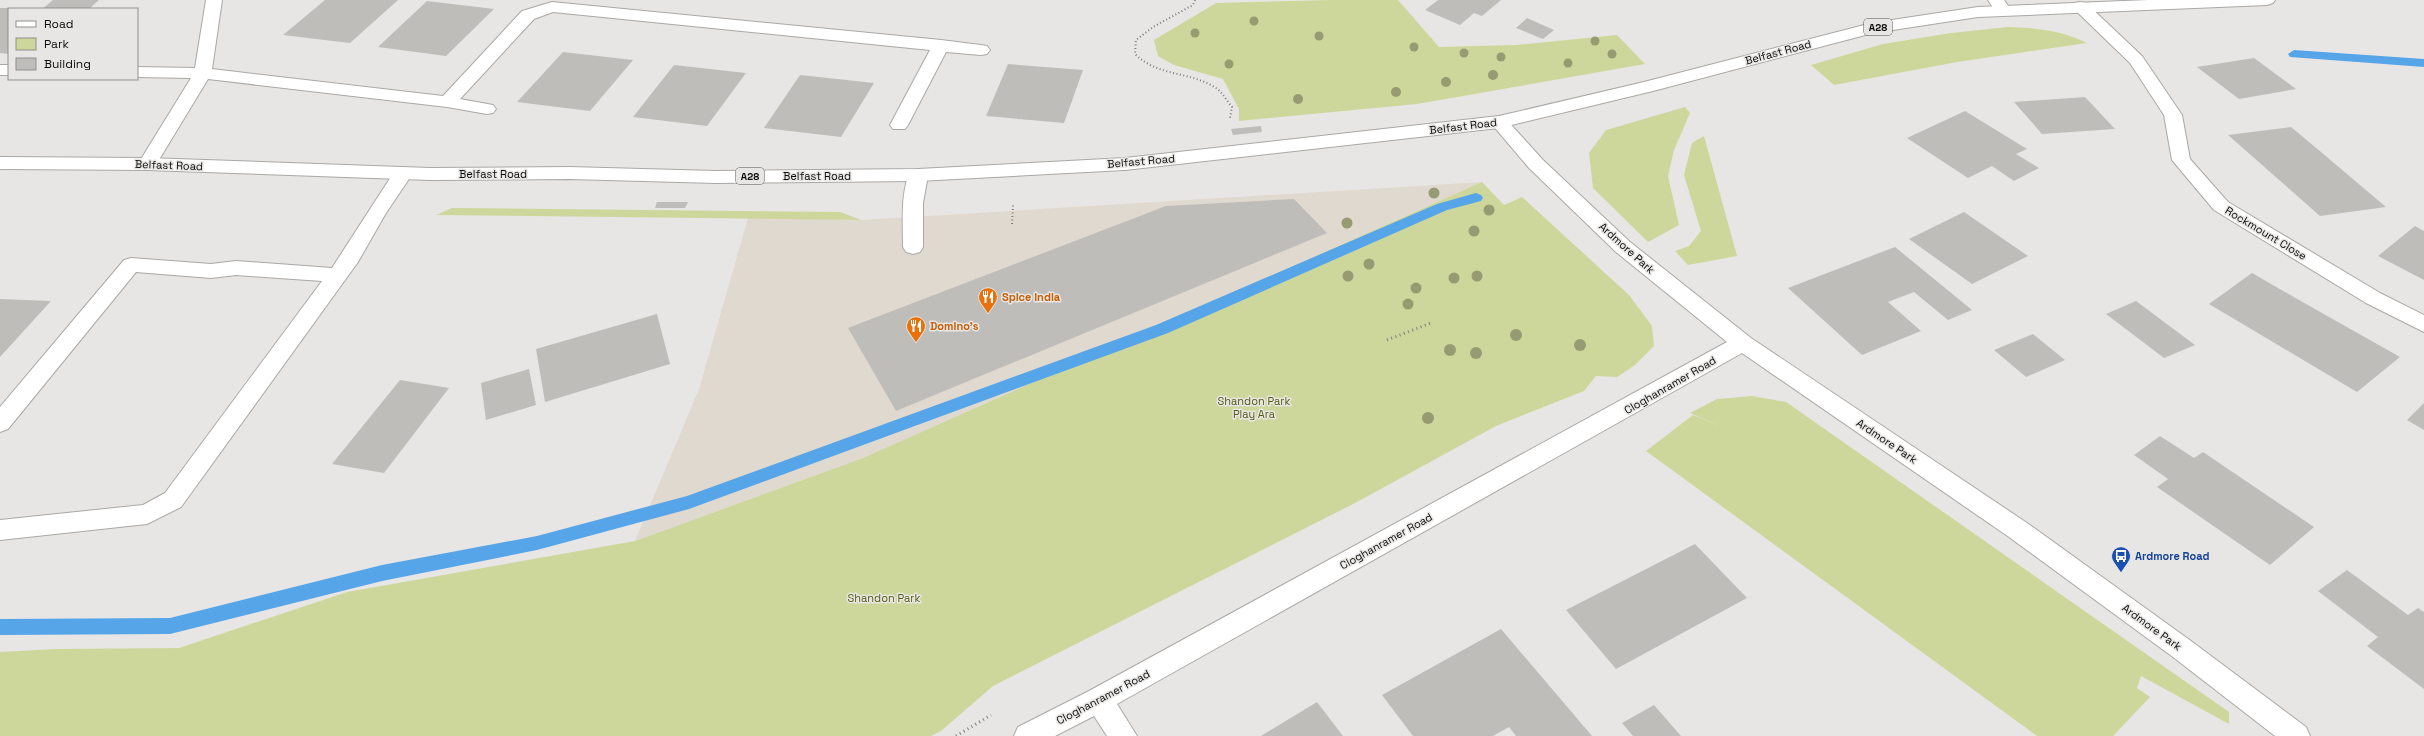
<svg xmlns="http://www.w3.org/2000/svg" width="2424" height="736" viewBox="0 0 2424 736" font-family="'Space Grotesk',sans-serif">
	<rect width="100%" height="100%" fill="#e8e6e4"/>
	<path fill="#e0d9d0" d="M1482,182L863,458L635,541L699,389L748,218L861,220Z"/>
	<path fill="#cdd79b" d="M1332,0H1398L1439,47L1516,45L1617,35L1645,64L1417,104L1239,121V109L1223,79L1174,65L1158,56L1154,40L1216,3Z
		M2008,27C2036,28 2062,30 2087,43L1957,62L1834,85L1811,65L1883,44L1951,33Z
		M1685,107L1690,113L1674,150L1668,176L1679,225L1648,242L1593,188L1589,153L1606,130Z
		M1704,136L1737,256L1688,265L1675,251L1689,246L1701,231L1684,175L1692,143Z
		M1482,182L1504,205L1522,197L1629,295L1652,326L1654,346L1635,365L1617,377L1596,376L1584,391L1496,426L1357,502L993,686L941,731L931,736H0V652L55,649L179,648L347,592L635,541L863,458Z
		M452,208L840,212L861,220L436,215Z
		M1752,396L1786,402L2229,712V724L2141,676L2137,688L2150,697L2113,736H2037L1646,451L1693,415L1718,425L1690,413L1717,399Z"/>
	<g fill="none" stroke-linecap="round" stroke-linejoin="round">
		<path fill="#57a5e9" fill-rule="evenodd" d="M2294,50L2424,59V67L2290,57L2288,54Z
			M1476,193L1481,195L1483,198L1481,201L1447,210L1168,333L689,509L537,550L382,581L170,634L0,635V619L170,618L382,565L537,536L687,496L1156,325L1437,204Z"/>
	</g>
	<path fill="#bfbdba" d="M53,0H99L89,9H42Z
		M325,0H398L350,43L283,35Z
		M1438,0H1501L1482,16L1474,13L1460,25L1425,10Z
		M427,1L494,9L446,56L378,47Z
		M0,8H9V54L0,53Z
		M1527,18L1554,30L1543,39L1516,28Z
		M563,52L633,60L590,111L517,102Z
		M2254,58L2296,89L2239,99L2197,67Z
		M1008,64L1083,70L1064,123L986,116Z
		M674,65L746,73L707,126L633,117Z
		M800,75L874,83L841,137L764,128Z
		M2085,97L2115,129L2042,134L2014,102Z
		M1965,111L2027,149L2016,154L2039,168L2014,181L1992,166L1968,178L1907,138Z
		M1261,126L1262,132L1233,135L1231,129Z
		M2291,127L2321,152L2386,207L2320,216L2228,135Z
		M1294,199L1327,233L896,411L848,328L1166,206Z
		M657,202H688L685,208H655Z
		M1964,212L2028,256L1972,284L1909,239Z
		M2415,226L2424,231V280L2378,256Z
		M1895,247L1972,310L1948,320L1914,292L1888,302L1921,331L1862,355L1788,288Z
		M2252,273L2299,300L2400,357L2357,392L2209,304Z
		M0,299L51,301L0,357Z
		M2136,301L2195,345L2164,358L2106,314Z
		M657,314L670,364L545,402L536,349Z
		M2033,334L2065,360L2026,377L1994,350Z
		M529,369L536,405L486,420L481,383Z
		M400,380L449,388L384,473L332,464Z
		M2424,403V430L2407,420Z
		M2160,436L2194,458L2203,452L2314,527L2270,565L2157,487L2168,479L2134,455Z
		M1695,544L1747,598L1616,669L1566,610Z
		M2347,570L2408,615L2418,608L2424,612V689L2367,646L2378,637L2318,591Z
		M1501,629L1592,736H1516L1509,727L1493,736H1413L1382,695Z
		M1317,702L1343,736H1261Z
		M1654,705L1681,736H1633L1622,723Z"/>
	<g fill="none" stroke-linecap="round" stroke-linejoin="round">
		<g stroke="#aaa8a5" stroke-width="2">
			<path id="lane" d="M206,0H222L212,69L443,96L522,11L552,2L941,40L981,45L987,46L990,50L987,54L981,55L946,52L908,125L905,129H893L890,125L930,50L553,12L534,19L460,99L493,105L496,109L493,113L487,114L447,107L208,79L154,168L147,170L140,168L138,164L191,78L137,77V67L195,68Z
				M1988,0H2004L2011,10L2009,14H1997Z
				M0,65H9V75H0Z
				M403,167L410,169L413,173L386,213L358,262L181,507L147,524L0,540V520L143,505L165,493L322,281L236,275L211,278L136,272L8,429L0,432V407L124,260L131,258L211,264L236,261L332,268L396,169Z
				M918,169L925,171L928,175L923,203V247L920,252L913,254L906,252L903,247C903,226 900,189 911,171Z"/>
		</g>
		<g stroke="#aaa8a5" stroke-width="2">
			<path id="street" d="M2080,2L2086,3L2142,56L2182,115L2190,159L2228,202L2380,293L2424,315V332L2366,303L2214,210L2172,160L2164,115L2130,63L2072,7L2074,3Z
				M1499,116L1505,118L1543,160L1630,242L1751,338L2027,523L2191,641L2306,727L2310,736H2275L2173,657L2009,537L1742,353L1117,704L1137,736H1107L1094,716L1055,736H1014L1018,727L1089,691L1727,342L1616,252L1529,168L1490,122L1493,118Z"/>
		</g>
		<g stroke="#aaa8a5" stroke-width="2">
			<path id="highway" d="M2148,0H2275L2273,3L2267,5L1978,17L1873,33L1653,91L1499,128L1125,170L918,181L716,183L569,179L430,180L147,170L0,169V157L147,158L430,168L569,167L716,171L918,169L1125,158L1499,116L1644,82L1872,23L1978,7Z"/>
		</g>
		<path stroke="#7f7e7d" stroke-width="2" stroke-dasharray="1 2.5" stroke-linecap="butt" d="M1195,0L1193,5L1153,27L1136,40L1135,54C1158,77 1190,71 1216,88C1223,93 1227,101 1232,107L1230,118
			M1012,224L1013,205"/>
		<path stroke="#7f7e7d" stroke-width="3" stroke-dasharray="1 3.5" stroke-linecap="butt" d="M1387,340L1431,323
			M956,736L991,715"/>
		<use href="#lane" fill="#fff" fill-rule="evenodd"/>
		<use href="#street" fill="#fff" fill-rule="evenodd"/>
		<use href="#highway" fill="#fff" fill-rule="evenodd"/>
	</g>
	<g fill="#979b72">
		<circle cx="1254" cy="21" r="4.5"/>
		<circle cx="1195" cy="33" r="4.5"/>
		<circle cx="1319" cy="36" r="4.5"/>
		<circle cx="1595" cy="41" r="4.5"/>
		<circle cx="1414" cy="47" r="4.5"/>
		<circle cx="1464" cy="53" r="4.5"/>
		<circle cx="1612" cy="54" r="4.5"/>
		<circle cx="1501" cy="57" r="4.5"/>
		<circle cx="1568" cy="63" r="4.5"/>
		<circle cx="1229" cy="64" r="4.5"/>
		<circle cx="1493" cy="75" r="5"/>
		<circle cx="1446" cy="82" r="5"/>
		<circle cx="1396" cy="92" r="5"/>
		<circle cx="1298" cy="99" r="5"/>
		<circle cx="1434" cy="193" r="5.5"/>
		<circle cx="1489" cy="210" r="5.5"/>
		<circle cx="1347" cy="223" r="5.5"/>
		<circle cx="1474" cy="231" r="5.5"/>
		<circle cx="1369" cy="264" r="5.5"/>
		<circle cx="1348" cy="276" r="5.5"/>
		<circle cx="1477" cy="276" r="5.5"/>
		<circle cx="1454" cy="278" r="5.5"/>
		<circle cx="1416" cy="288" r="5.5"/>
		<circle cx="1408" cy="304" r="5.5"/>
		<circle cx="1516" cy="335" r="6"/>
		<circle cx="1580" cy="345" r="6"/>
		<circle cx="1450" cy="350" r="6"/>
		<circle cx="1476" cy="353" r="6"/>
		<circle cx="1428" cy="418" r="6"/>
	</g>
	<defs>
		<g id="restaurant-pin" transform="scale(1)"><path d="M0 17L-7.5 6A9.5 9.5 0 1 1 7.5 6Z" fill="#e8710a" stroke="#e8e6e4"/><path d="M-5-6h1v4h1v-4h1v4h1v-4h1v5L-1.5 .5V6h-2V.5L-5-1ZM5-6V6H3V1.5H1.5Q1.5-4 5-6Z" fill="#fff"/></g>
		<g id="bus-pin" transform="scale(1)"><path d="M0 17L-7.5 6A9.5 9.5 0 1 1 7.5 6Z" fill="#1a4fb4" stroke="#e8e6e4"/><path d="M-5-6H5V4H4V6H2V4H-2V6H-4V4H-5ZM-3.5-4V0h7V-4ZM-3.5 1.2v1.5H-2V1.2ZM2 1.2v1.5H3.5V1.2Z" fill="#fff"/></g>
	</defs>
	<g fill-rule="evenodd">
		<use href="#restaurant-pin" x="988" y="297"/>
		<use href="#restaurant-pin" x="916" y="326"/>
		<use href="#bus-pin" x="2121" y="556"/>
	</g>
	<g text-anchor="middle" stroke-width="3" stroke-linejoin="round" paint-order="stroke">
		<g fill="#e8e6e4" stroke="#4e4d4c" stroke-width="1">
			<rect x="1864" y="19" width="28" height="16" rx="3"/>
			<rect x="736" y="168" width="28" height="16" rx="3"/>
		</g>
		<g font-size="10" font-weight="bold" fill="#0c0c0b">
			<text x="1878" y="31">A28</text>
			<text x="750" y="180">A28</text>
		</g>
		<g font-size="11" fill="#0c0c0b" stroke="#e8e6e4">
			<text transform="translate(1778 52) rotate(-15)" y="4">Belfast Road</text>
			<text transform="translate(1463 126) rotate(-7)" y="4">Belfast Road</text>
			<text transform="translate(1141 161) rotate(-5)" y="4">Belfast Road</text>
			<text transform="translate(169 165) rotate(2)" y="4">Belfast Road</text>
			<text x="493" y="178">Belfast Road</text>
			<text x="817" y="180">Belfast Road</text>
			<text transform="translate(2266 233) rotate(31)" y="4">Rockmount Close</text>
			<text transform="translate(1627 248) rotate(42)" y="4">Ardmore Park</text>
			<text transform="translate(1670 385) rotate(-30)" y="4">Cloghanramer Road</text>
			<text transform="translate(1887 441) rotate(34)" y="4">Ardmore Park</text>
			<text transform="translate(1386 541) rotate(-29)" y="4">Cloghanramer Road</text>
			<text transform="translate(2152 627) rotate(36)" y="4">Ardmore Park</text>
			<text transform="translate(1103 697) rotate(-28)" y="4">Cloghanramer Road</text>
		</g>
		<g font-size="11" font-weight="bold" fill="#c56008" stroke="#e8e6e4" text-anchor="start">
			<text x="1002" y="301">Spice India</text>
			<text x="930" y="330">Domino's</text>
		</g>
		<g font-size="11" fill="#555d14" stroke="#e8e6e4">
			<text x="1254" y="405">Shandon Park<tspan x="1254" dy="13">Play Ara</tspan></text>
			<text x="884" y="602">Shandon Park</text>
		</g>
		<g font-size="11" font-weight="bold" fill="#164399" stroke="#e8e6e4" text-anchor="start">
			<text x="2135" y="560">Ardmore Road</text>
		</g>
	</g>
	<rect x="8" y="8" width="130" height="72" fill="#e8e6e4" stroke="#908f8d"/>
	<rect x="16" y="21" width="20" height="6" fill="#ffffff" stroke="#908f8d"/>
	<text x="44" y="28" font-size="12" fill="#0c0c0b">Road</text>
	<rect x="16" y="38" width="20" height="12" fill="#cdd79b" stroke="#908f8d"/>
	<text x="44" y="48" font-size="12" fill="#0c0c0b">Park</text>
	<rect x="16" y="58" width="20" height="12" fill="#bfbdba" stroke="#908f8d"/>
	<text x="44" y="68" font-size="12" fill="#0c0c0b">Building</text>
</svg>
